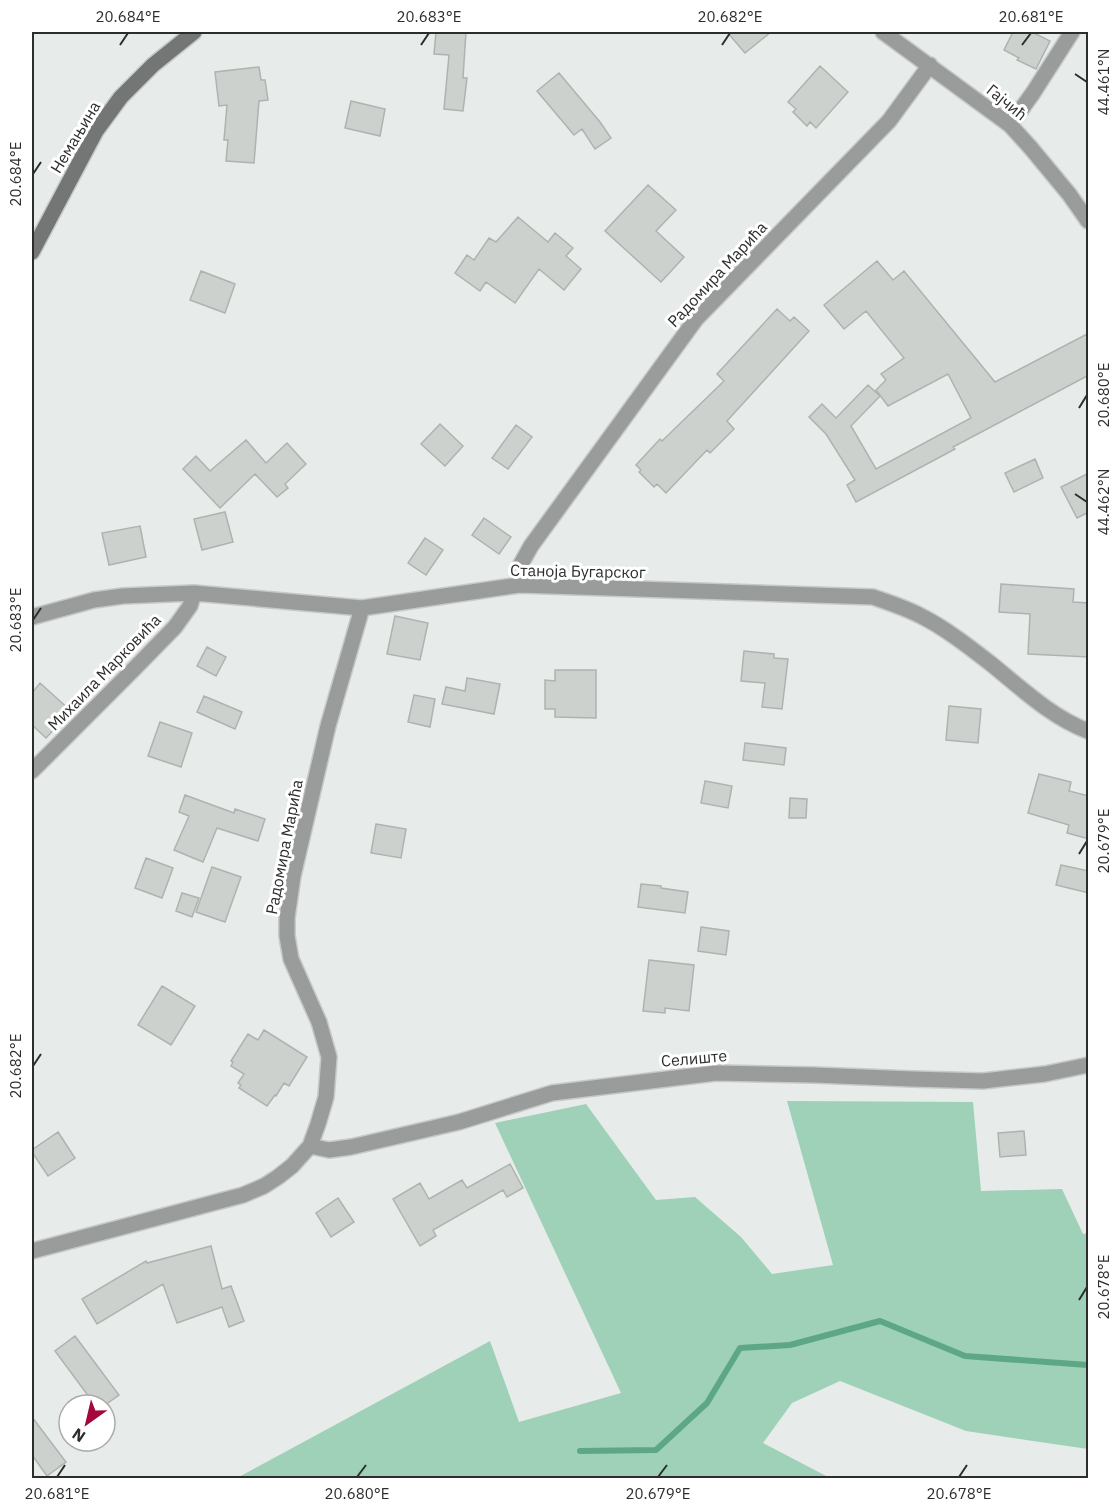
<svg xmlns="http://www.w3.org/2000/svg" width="1120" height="1510" viewBox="0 0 1120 1510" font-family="'IBM Plex Sans',sans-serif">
	<rect width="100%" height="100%" fill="#e7ecea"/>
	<path fill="#9ed1b7" d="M787,1101L973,1102L981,1191L1062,1189L1083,1234L1088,1233V1449L966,1431L840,1381L792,1403L763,1443L830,1478H237L490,1341L519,1422L621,1393L495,1123L586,1104L656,1200L695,1197L741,1237L772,1274L833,1265Z"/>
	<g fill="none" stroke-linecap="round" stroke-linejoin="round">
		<path stroke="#5da785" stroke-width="6" d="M580,1451L656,1450L707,1403L740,1348L790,1345L880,1321L965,1356L1088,1365"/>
	</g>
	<path fill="#ccd1ce" stroke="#aeb3b0" stroke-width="1.5" d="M436,32H466L463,78H467L463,111L444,109L449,55L434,54Z
		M727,32H771L745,53Z
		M1013,32H1032L1050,41L1036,69L1017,60L1019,58L1004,50Z
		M820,66L848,92L816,128L810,122L807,126L793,112L796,109L788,102Z
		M259,67L261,80H265L268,100L259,101L254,163L226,161L228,140H224L227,105L219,106L215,72Z
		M559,73L600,122L611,138L595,149L582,129L574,135L537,91Z
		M351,101L385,109L380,136L345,128Z
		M648,185L676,210L656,231L684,257L661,282L605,231Z
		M518,217L548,242L555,233L573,248L566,256L581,269L564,290L539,269L515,303L486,282L480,291L455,273L467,255L474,260L489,238L496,242Z
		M877,261L893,280L904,271L995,382L1089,333V375L953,447L955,449L856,502L847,485L855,480L826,434L809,417L822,404L836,418L868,385L880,396L851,426L876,469L971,418L948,374L888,406L876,390L886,380L881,374L904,358L866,311L844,329L824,305Z
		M201,271L235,284L225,313L190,300Z
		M777,309L790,321L794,317L809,331L727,421L734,429L710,453L707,450L666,493L657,484L654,487L639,472L641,470L636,465L660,439L662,441L724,381L717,374Z
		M440,424L463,446L445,466L421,444Z
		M516,425L532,437L508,469L492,458Z
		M246,440L266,463L287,443L306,464L285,484L288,488L277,497L255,474L220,508L183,469L196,456L210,471Z
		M1035,459L1043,478L1014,492L1005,473Z
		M1089,473V512L1077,518L1061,487Z
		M225,512L233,542L202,550L194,519Z
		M484,518L511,537L499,554L472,535Z
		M140,526L146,557L109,565L102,533Z
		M425,538L443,550L426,575L408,563Z
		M1001,584L1074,589L1073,602L1089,603V657L1028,654L1030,614L999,612Z
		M395,616L428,623L420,660L387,654Z
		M207,647L226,657L216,676L197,666Z
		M744,651L774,654V658L788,659L782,709L762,707L765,683L741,681Z
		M555,670H596V718L555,717V709H545V680L555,681Z
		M467,678L500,684L494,714L442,704L446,687L465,691Z
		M40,683L71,711L46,738L32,725V693Z
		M414,695L435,699L430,727L408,722Z
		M204,696L242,712L235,729L197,712Z
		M949,706L981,709L978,743L946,740Z
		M160,722L192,733L181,767L148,756Z
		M745,743L786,748L784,765L743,760Z
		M1039,774L1071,782L1069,791L1089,796V839L1067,833L1069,825L1028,813Z
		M705,781L732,786L728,808L701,803Z
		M185,795L234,813L235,809L265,819L258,841L217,828L203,862L174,850L189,816L179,812Z
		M790,798L807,799L806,818H789Z
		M376,824L406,829L401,858L371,853Z
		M146,858L173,868L162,898L135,888Z
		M1061,865L1089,871V893L1056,885Z
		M212,867L241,877L225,922L196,912Z
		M641,884L661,886V888L688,892L685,913L638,907Z
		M182,893L199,898L192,917L176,911Z
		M701,927L729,931L726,955L698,951Z
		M649,960L694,965L689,1011L665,1008V1013L643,1011Z
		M162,986L195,1006L171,1045L138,1025Z
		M264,1030L307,1057L289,1086L284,1083L276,1096L275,1095L267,1106L239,1088L241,1085L238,1083L244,1074L231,1066L233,1062L231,1061L248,1034L258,1040Z
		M1024,1131L1026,1155L1000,1157L998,1133Z
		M58,1132L75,1158L48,1176L32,1152V1150Z
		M510,1164L523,1188L507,1197L503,1190L433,1230L436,1236L420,1246L393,1199L420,1183L429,1199L462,1180L467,1188Z
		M338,1198L354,1222L331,1237L316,1213Z
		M211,1246L222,1289L231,1286L244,1321L229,1327L222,1307L177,1323L163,1284L97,1324L82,1299L146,1261L147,1263Z
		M75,1336L119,1395L105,1405H95L55,1351Z
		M32,1417L66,1462L47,1476L32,1455Z"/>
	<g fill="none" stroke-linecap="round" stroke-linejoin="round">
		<g stroke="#c5cac8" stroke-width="18">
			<path id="street" d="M883,32L1010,125L1030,147L1069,194L1088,221
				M1010,125L1033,93L1072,32
				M519,585L521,564L531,546L696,319L889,121L930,65
				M32,617L94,600L123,596L194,593L362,608L519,585L873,597C890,603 906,608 921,616C945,628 968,646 990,663C1021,688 1051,717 1088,731
				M32,771L133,670L175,627L190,606L194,593
				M310,1146L329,1150L351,1147L459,1122L552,1093L716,1073L814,1075L912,1079L983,1081L1045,1074L1088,1065
				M32,1251L243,1195L264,1186L278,1177L292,1166L310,1146L318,1124L326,1097L329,1057L319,1022L291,959L287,936V918L293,876L328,726L362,608"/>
		</g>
		<g stroke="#c5cac8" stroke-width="18">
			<path id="secondary" d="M32,252L96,131L121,97L153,65L194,32"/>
		</g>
		<use href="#street" stroke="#9a9c9b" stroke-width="15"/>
		<use href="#secondary" stroke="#737675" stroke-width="15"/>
	</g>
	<path fill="none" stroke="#2c2d2c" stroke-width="2" d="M120,45L128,33M421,45L429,33M722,45L730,33M1022,45L1031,33M1075,74L1087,82M33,174L41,162M1079,408L1087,395M1075,494L1087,502M33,620L41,608M1079,854L1087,841M33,1066L41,1054M1079,1300L1087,1287M57,1477L65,1465M357,1477L366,1465M658,1477L667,1465M959,1477L967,1465"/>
	<g text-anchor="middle" stroke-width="6" stroke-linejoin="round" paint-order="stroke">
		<g font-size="16" fill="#2c2d2c" stroke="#fff">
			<text transform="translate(1007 102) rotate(39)" y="6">Гајчић</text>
			<text transform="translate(75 137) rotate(-59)" y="6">Немањина</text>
			<text transform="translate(717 274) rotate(-47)" y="6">Радомира Марића</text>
			<text transform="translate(578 571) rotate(1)" y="6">Станоја Бугарског</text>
			<text transform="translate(104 672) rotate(-46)" y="6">Михаила Марковића</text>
			<text transform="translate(284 847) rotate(-79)" y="6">Радомира Марића</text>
			<text transform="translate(694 1058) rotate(-5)" y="6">Селиште</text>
		</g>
	</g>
	<rect width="1120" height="1510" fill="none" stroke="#ffffff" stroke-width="66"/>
	<g transform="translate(87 1423) rotate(214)"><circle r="28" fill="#ffffff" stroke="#ababab" stroke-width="1.5"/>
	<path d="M0-4.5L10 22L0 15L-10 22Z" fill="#a4083b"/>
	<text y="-9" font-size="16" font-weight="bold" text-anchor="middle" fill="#2c2d2c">N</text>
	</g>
	<rect x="33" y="33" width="1054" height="1444" fill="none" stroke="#2c2d2c" stroke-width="2"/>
	<g font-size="15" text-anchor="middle" fill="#2c2d2c">
		<text x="128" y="22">20.684°E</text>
		<text x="429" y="22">20.683°E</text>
		<text x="730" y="22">20.682°E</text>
		<text x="1031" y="22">20.681°E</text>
		<text transform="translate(1104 82) rotate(-90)" y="5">44.461°N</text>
		<text transform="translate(16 174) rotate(-90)" y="5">20.684°E</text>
		<text transform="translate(1104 395) rotate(-90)" y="5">20.680°E</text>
		<text transform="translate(1104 502) rotate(-90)" y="5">44.462°N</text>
		<text transform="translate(16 620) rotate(-90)" y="5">20.683°E</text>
		<text transform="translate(1104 841) rotate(-90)" y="5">20.679°E</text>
		<text transform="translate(16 1066) rotate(-90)" y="5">20.682°E</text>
		<text transform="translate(1104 1287) rotate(-90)" y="5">20.678°E</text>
		<text x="57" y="1499">20.681°E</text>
		<text x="357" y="1499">20.680°E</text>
		<text x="658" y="1499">20.679°E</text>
		<text x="959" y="1499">20.678°E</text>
	</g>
</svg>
